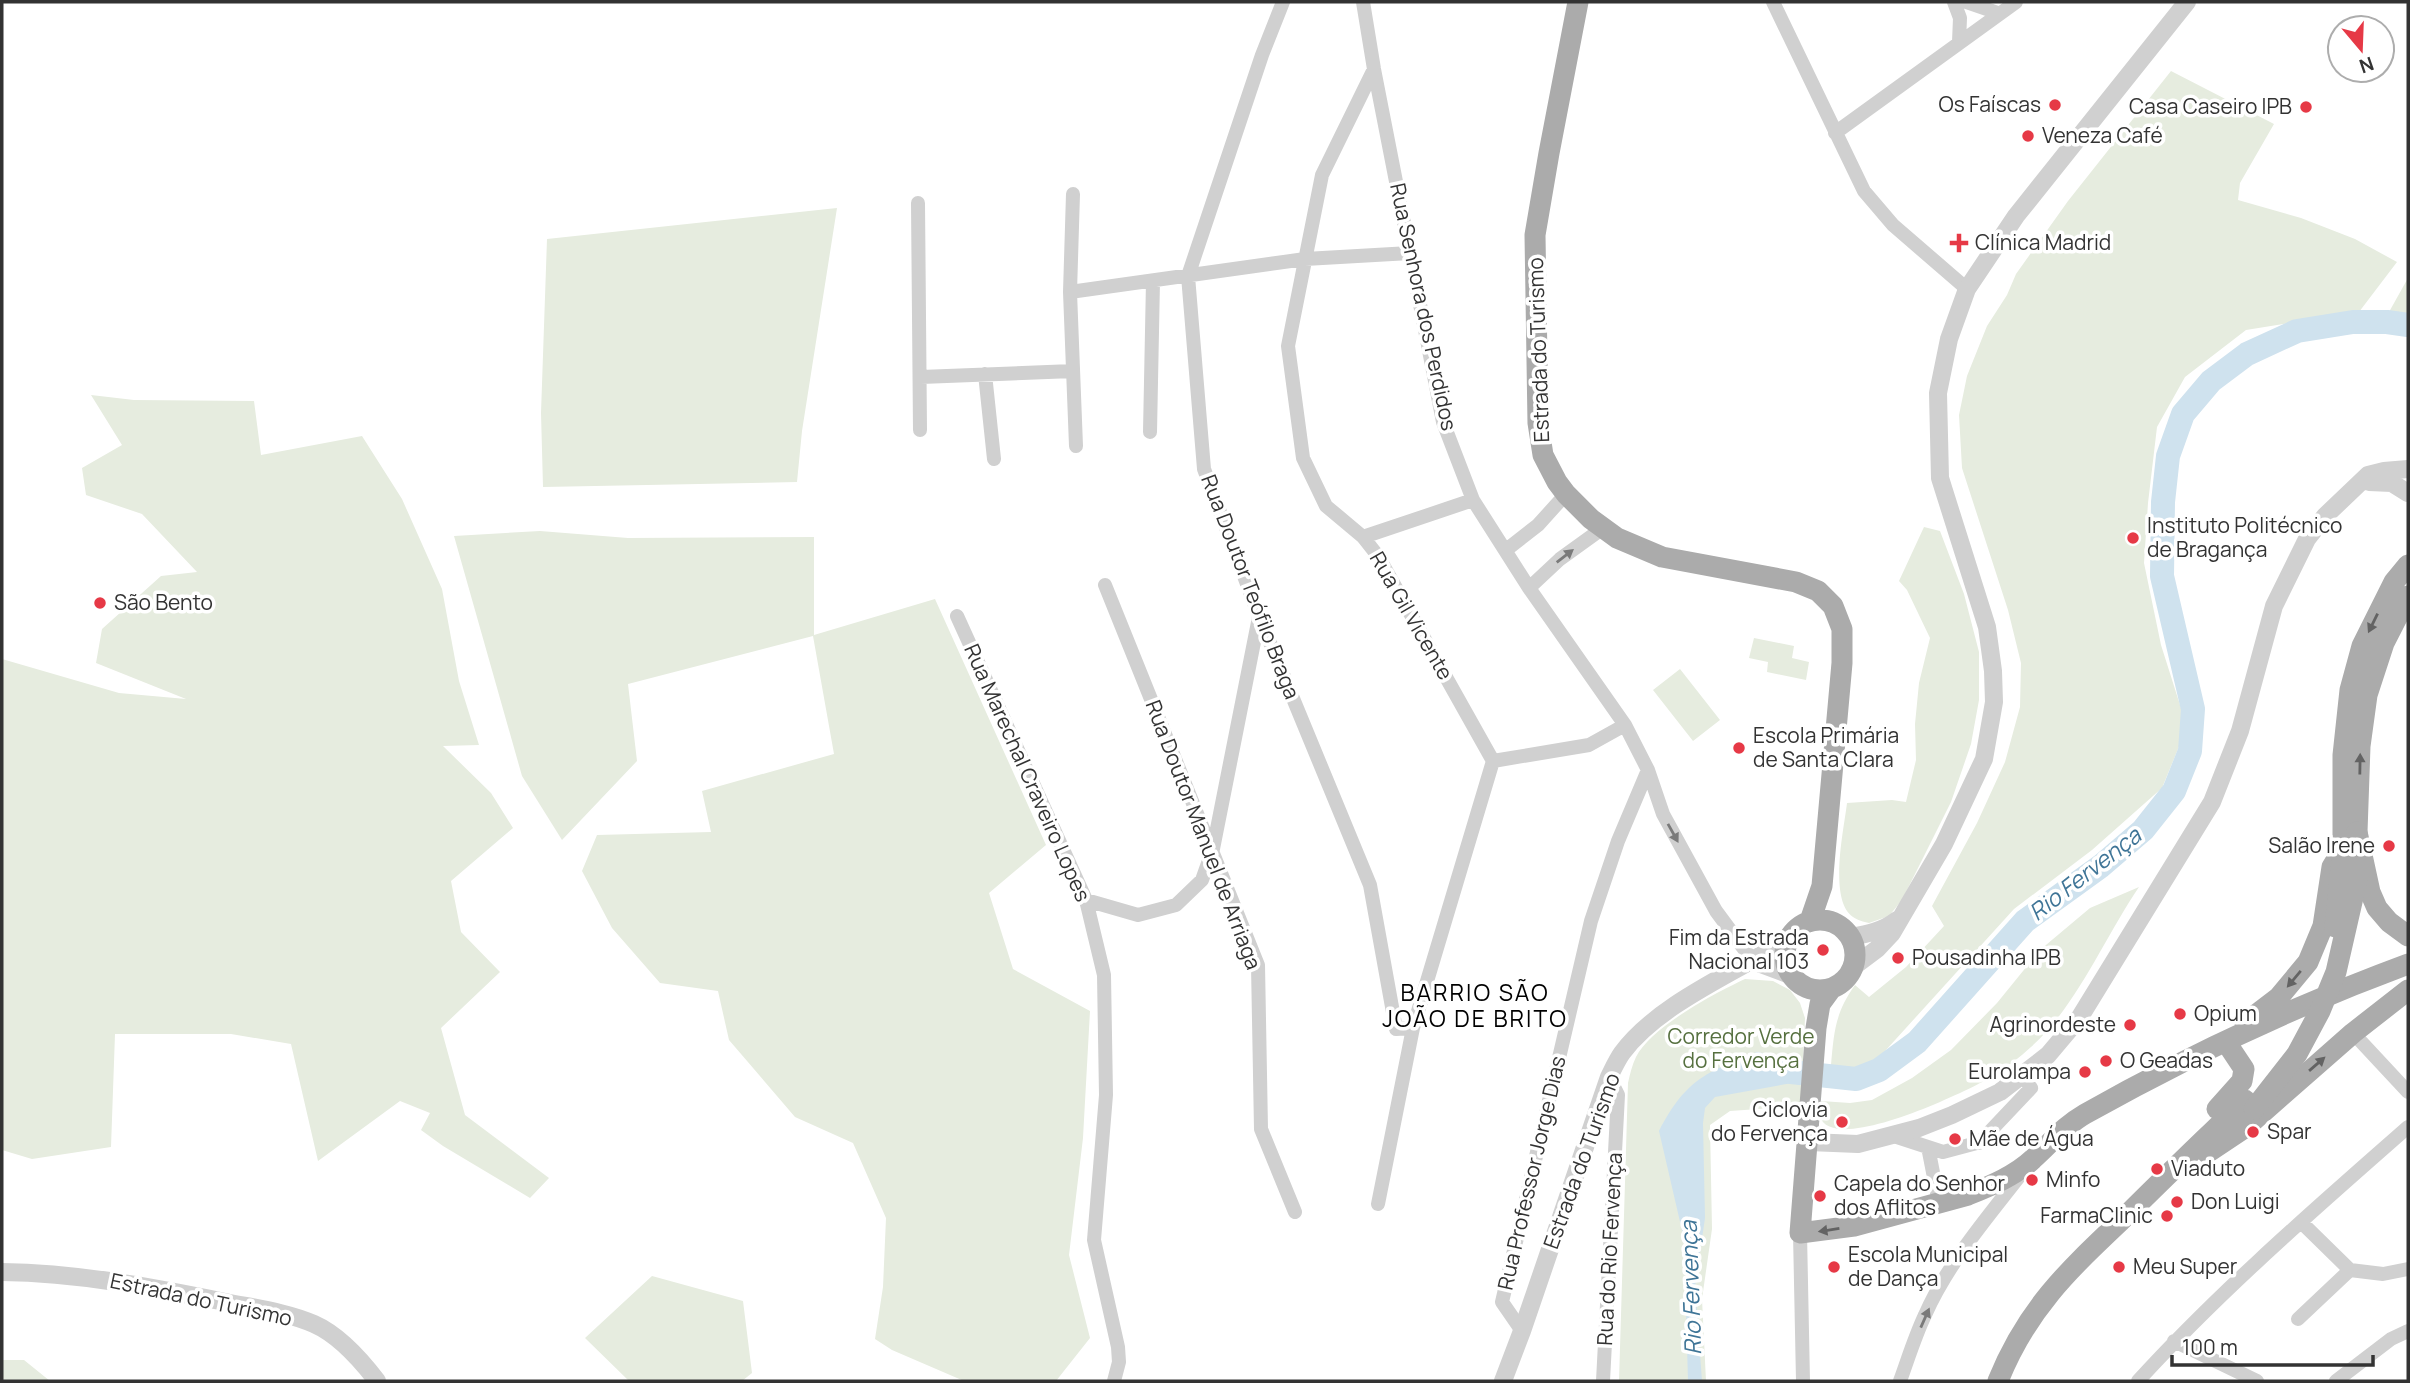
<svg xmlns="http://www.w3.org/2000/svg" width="2410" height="1383" viewBox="0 0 2410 1383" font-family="Manrope,sans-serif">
	<rect width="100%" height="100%" fill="#fff"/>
	<path fill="#e6ecdf" d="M2171,71L2274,124L2240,183L2238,200L2301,218L2355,239L2397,262L2359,312L2246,330L2185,377L2157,427L2148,503L2144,563L2161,645L2187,727L2162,788L2092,850L2014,909L1876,1061L1855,1068L1831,1065C1834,1032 1835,1013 1855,985L1869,997L1906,967L1944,926L1932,906L1977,823L2005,762L2020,707L2021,663L2008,610L1962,468L1959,415L1967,376L1987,326L2007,295L2016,274L2068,201Z
		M837,208L802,431L797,482L543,487L541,413L547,239Z
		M2408,278V315L2389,312Z
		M91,395L134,400L254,401L261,455L362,436L402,499L442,589L459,681L479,745L443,746L491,793L513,828L451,881L461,932L500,972L441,1028L465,1115L549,1178L530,1198L443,1146L421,1130L430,1113L400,1101L318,1161L291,1044L231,1034H115L111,1147L32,1159L2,1150V659L119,693L186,699L96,663L102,629L161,576L197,572L142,514L86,495L82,468L122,445Z
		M1924,527L1940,531L1964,594L1979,652V700L1971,744L1951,802L1902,900L1889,916L1869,923C1864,922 1857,920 1853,917C1828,900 1844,829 1847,803L1892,800L1906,802L1916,760L1915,724L1919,683L1930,638L1907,590L1899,581Z
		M540,531L628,538L814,537V635L935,599L1046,845L989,893L1013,969L1090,1011L1083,1138L1069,1255L1090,1338L1056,1381H964L892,1350L875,1339L883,1287L886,1218L853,1143L795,1117L729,1040L718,991L660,983L612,928L582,871L597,835L711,832L702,791L834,754L813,636L628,684L637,761L562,840L522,776L454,536Z
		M1754,638L1794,646L1792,658L1809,662L1806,680L1767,672L1768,662L1749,658Z
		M1680,669L1720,720L1693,741L1653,690Z
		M2139,887C2105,937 2076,1007 2031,1047C2020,1057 2006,1068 1993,1076C1970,1090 1834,1156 1820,1117C1818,1112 1821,1106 1821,1101L1850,1103L1872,1100L1912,1078L1951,1050L1997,1003L2040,950L2090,908Z
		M1745,979L1773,981L1790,990L1800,1003L1805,1018L1801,1106L1730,1111L1710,1125L1712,1229L1702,1299L1706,1381H1619L1628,1083C1630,1074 1632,1065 1636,1057C1651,1027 1715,993 1745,979Z
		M652,1276L743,1301L752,1373L742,1381H629L585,1338Z
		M2,1360H24L50,1381H2Z"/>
	<path fill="#cfe2ee" d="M1757,1052L1802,1061L1803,1081L1715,1097L1705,1108L1703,1123L1705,1218L1695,1287L1702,1381H1688L1684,1239L1659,1131C1686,1080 1704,1073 1757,1052Z"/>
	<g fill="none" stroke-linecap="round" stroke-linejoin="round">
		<path stroke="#cfe2ee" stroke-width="24" d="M1791,1072L1856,1079L1879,1070L1917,1042L2025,921L2101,866L2143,830L2174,791L2190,751L2193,709L2162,576L2163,502L2168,456L2183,414L2211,381L2247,354L2297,331L2353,322H2387L2408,325"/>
		<path stroke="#d0d0d0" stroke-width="14" d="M1283,2L1262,55L1188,276L1204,469L1259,616L1370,885L1396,1029L1413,1028
			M1363,2L1374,69L1443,422L1473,500L1529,588L1625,725L1648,770L1663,814L1716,911L1753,961
			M1773,2L1864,191L1893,225L1967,289
			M1954,2L1960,18L1959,42
			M1966,2L1998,13
			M1374,69L1322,175L1288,346L1303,458L1326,506L1363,537L1378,556L1493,761L1589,745L1625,725
			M1835,133L2016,2
			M918,203L920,430
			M1070,292L1073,194
			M985,374L994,459
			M921,377L1073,371
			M1150,432L1153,281
			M1076,446L1070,292L1305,259L1410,253
			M1363,537L1473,500
			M1506,550L1538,525L1566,494
			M1105,585L1258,965L1261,1129L1295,1212
			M1529,588L1560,559L1603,528
			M957,616L1086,900L1104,975L1106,1095L1094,1240L1118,1347L1119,1362L1114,1381
			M1086,900L1138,915L1176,905L1202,880L1213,849L1259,617
			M2353,1033L2408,1092
			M1894,1136L1943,1152L1988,1140
			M1979,1143L2031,1088L2023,1076
			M1928,1147L1939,1203
			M1378,1204L1413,1028L1493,761
			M2301,1222L2350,1270L2383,1274L2408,1269
			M1800,1233L1803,1381
			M2298,1319L2350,1270
			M1522,1331L1502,1302L1591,921L1618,841L1648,770
			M2174,1341L2257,1381
			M1603,1381L1618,1095L1609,1077
			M1900,1381C1908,1359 1915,1336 1925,1315C1948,1263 1987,1218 2022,1173
			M2138,1381C2221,1290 2316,1208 2408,1127
			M2336,1381L2391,1339L2408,1331"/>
		<path stroke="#d0d0d0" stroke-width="18" d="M2369,482L2392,483L2408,493
			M1851,937C1867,934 1883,931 1897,920
			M1753,961L1790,975
			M1853,967L1877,949L1892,933L1944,844L1984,759L1994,702L1993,671L1987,627L1940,478L1938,393L1949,339L1967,289L2016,216L2187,2
			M1809,1142L1858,1144L1919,1128L1952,1115L2000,1092L2048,1055L2080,1017L2212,802L2240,731L2274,606L2307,539L2325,516L2368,475L2384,471L2408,469
			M2,1272C78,1273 151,1287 225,1302C254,1308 287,1312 314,1324C339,1335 361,1360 377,1381
			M1503,1381L1522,1331L1609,1077C1613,1069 1617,1060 1622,1053C1658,1004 1736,972 1787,940"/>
		<path stroke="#ababab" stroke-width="21" d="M1578,2L1549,153L1535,235L1538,423L1543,455L1557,482L1566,494L1591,519L1617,538L1662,557L1796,582L1818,591L1833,606L1842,629V663L1822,886L1810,921
			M2408,596L2384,643L2367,695L2360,746L2357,832L2370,892L2377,908L2389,922L2408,936
			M1785 955a35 35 0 1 1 70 0a35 35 0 1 1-70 0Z
			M1831,989L1820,1004L1816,1028L1800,1233L1854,1226L1968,1195C1990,1186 2015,1176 2033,1159C2050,1144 2064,1126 2085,1114C2188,1056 2297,1005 2408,964
			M2245,1023L2279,997L2308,962L2323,926L2332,867L2343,849V755L2350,690L2362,646L2394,582L2408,565
			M2217,1109L2242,1081L2244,1069L2226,1042
			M2207,1153L2246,1127L2353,1033L2408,990
			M1998,1381C2028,1306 2072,1267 2129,1213C2167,1175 2206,1138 2245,1100"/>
		<path stroke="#ababab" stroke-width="21" d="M2335,927L2343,849
			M2254,1109L2297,1054L2320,1011L2336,972L2357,880V832"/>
	</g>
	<defs><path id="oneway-solid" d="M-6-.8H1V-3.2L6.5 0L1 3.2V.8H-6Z" transform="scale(1.75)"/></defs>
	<g fill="#7a7a7a">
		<use href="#oneway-solid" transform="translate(1565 556) rotate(-38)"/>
		<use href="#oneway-solid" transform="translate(1673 833) rotate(61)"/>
		<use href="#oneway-solid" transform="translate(1925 1318) rotate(-66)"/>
	</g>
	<g fill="#636363">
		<use href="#oneway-solid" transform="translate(2373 623) rotate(116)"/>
		<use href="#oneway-solid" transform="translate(2360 764) rotate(-89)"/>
		<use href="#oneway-solid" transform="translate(2294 979) rotate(130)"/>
		<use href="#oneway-solid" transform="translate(2317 1064) rotate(-41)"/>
		<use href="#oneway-solid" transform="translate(1829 1230) rotate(171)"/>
	</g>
	<g fill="#e63946" stroke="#fff" stroke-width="2.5">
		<circle cx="2055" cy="105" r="7"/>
		<circle cx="2306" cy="107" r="7"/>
		<circle cx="2028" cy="136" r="7"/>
		<path d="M1955.5 232.5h7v7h7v7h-7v7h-7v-7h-7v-7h7z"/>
		<circle cx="2133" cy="538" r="7"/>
		<circle cx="100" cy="603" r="7"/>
		<circle cx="1739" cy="748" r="7"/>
		<circle cx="2389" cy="846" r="7"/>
		<circle cx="1823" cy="950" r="7"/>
		<circle cx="1898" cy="958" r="7"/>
		<circle cx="2180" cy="1014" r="7"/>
		<circle cx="2130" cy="1025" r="7"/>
		<circle cx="2106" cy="1061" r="7"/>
		<circle cx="2085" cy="1072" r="7"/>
		<circle cx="1842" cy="1122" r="7"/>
		<circle cx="2253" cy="1132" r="7"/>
		<circle cx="1955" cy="1139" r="7"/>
		<circle cx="2157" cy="1169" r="7"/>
		<circle cx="2032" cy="1180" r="7"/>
		<circle cx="1820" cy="1196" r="7"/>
		<circle cx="2177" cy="1202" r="7"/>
		<circle cx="2167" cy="1216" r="7"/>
		<circle cx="1834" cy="1267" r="7"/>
		<circle cx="2119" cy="1267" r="7"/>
	</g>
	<g text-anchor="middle" stroke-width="7" stroke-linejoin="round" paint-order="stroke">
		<g font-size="21" fill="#333" stroke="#fff" text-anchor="start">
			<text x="2041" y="112" text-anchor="end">Os Faíscas</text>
			<text x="2292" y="114" text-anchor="end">Casa Caseiro IPB</text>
			<text x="2042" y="143">Veneza Café</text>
			<text x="1975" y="250">Clínica Madrid</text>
			<text x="2147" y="533">Instituto Politécnico<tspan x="2147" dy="24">de Bragança</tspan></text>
			<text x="114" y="610">São Bento</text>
			<text x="1753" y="743">Escola Primária<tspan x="1753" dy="24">de Santa Clara</tspan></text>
			<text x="2375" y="853" text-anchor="end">Salão Irene</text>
			<text x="1809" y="945" text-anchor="end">Fim da Estrada<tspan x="1809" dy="24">Nacional 103</tspan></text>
			<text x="1912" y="965">Pousadinha IPB</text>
			<text x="2194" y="1021">Opium</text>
			<text x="2116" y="1032" text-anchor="end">Agrinordeste</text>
			<text x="2120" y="1068">O Geadas</text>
			<text x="2071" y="1079" text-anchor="end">Eurolampa</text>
			<text x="1828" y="1117" text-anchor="end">Ciclovia<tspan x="1828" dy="24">do Fervença</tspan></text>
			<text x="2267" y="1139">Spar</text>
			<text x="1969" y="1146">Mãe de Água</text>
			<text x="2171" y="1176">Viaduto</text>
			<text x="2046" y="1187">Minfo</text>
			<text x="1834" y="1191">Capela do Senhor<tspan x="1834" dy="24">dos Aflitos</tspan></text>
			<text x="2191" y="1209">Don Luigi</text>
			<text x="2153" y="1223" text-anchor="end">FarmaClinic</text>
			<text x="1848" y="1262">Escola Municipal<tspan x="1848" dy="24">de Dança</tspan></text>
			<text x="2133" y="1274">Meu Super</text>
		</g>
		<g font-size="21" fill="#333" stroke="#fff">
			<text transform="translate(1423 307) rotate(78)" y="7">Rua Senhora dos Perdidos</text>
			<text transform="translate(1539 350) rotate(-92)" y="7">Estrada do Turismo</text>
			<text transform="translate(1250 587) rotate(69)" y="7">Rua Doutor Teófilo Braga</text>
			<text transform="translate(1411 616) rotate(60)" y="7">Rua Gil Vicente</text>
			<text transform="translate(1027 773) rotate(66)" y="7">Rua Marechal Craveiro Lopes</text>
			<text transform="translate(1203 835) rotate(69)" y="7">Rua Doutor Manuel de Arriaga</text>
			<text transform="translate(1582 1161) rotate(-70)" y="7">Estrada do Turismo</text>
			<text transform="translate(1532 1173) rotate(-77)" y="7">Rua Professor Jorge Dias</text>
			<text transform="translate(1610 1249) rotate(-87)" y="7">Rua do Rio Fervença</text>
			<text transform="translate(201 1300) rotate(12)" y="7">Estrada do Turismo</text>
		</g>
		<g font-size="21" fill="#56703f" stroke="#fff">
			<text x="1741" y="1044">Corredor Verde<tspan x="1741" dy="24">do Fervença</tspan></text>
		</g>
		<g font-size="23" font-style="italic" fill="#3f7597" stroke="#fff">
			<text transform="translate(2085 874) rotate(-38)" y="8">Rio Fervença</text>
			<text transform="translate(1691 1288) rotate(-92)" y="8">Rio Fervença</text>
		</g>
		<g font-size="23" letter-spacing="2" fill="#000" stroke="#fff">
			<text x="1475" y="1001">BARRIO SÃO<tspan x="1475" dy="26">JOÃO DE BRITO</tspan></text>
		</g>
	</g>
	<rect width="2410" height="1383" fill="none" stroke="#333333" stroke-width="7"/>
	<g transform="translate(2361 49) rotate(161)"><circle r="33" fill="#ffffff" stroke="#adadad" stroke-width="2"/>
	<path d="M0-5L12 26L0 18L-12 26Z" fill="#e63946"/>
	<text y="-10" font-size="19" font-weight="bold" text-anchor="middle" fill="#333333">N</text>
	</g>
	<path d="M2172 1355v10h201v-10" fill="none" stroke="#333333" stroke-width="3.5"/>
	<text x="2182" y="1355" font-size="21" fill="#333333" stroke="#ffffff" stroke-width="5" paint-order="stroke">100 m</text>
</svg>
